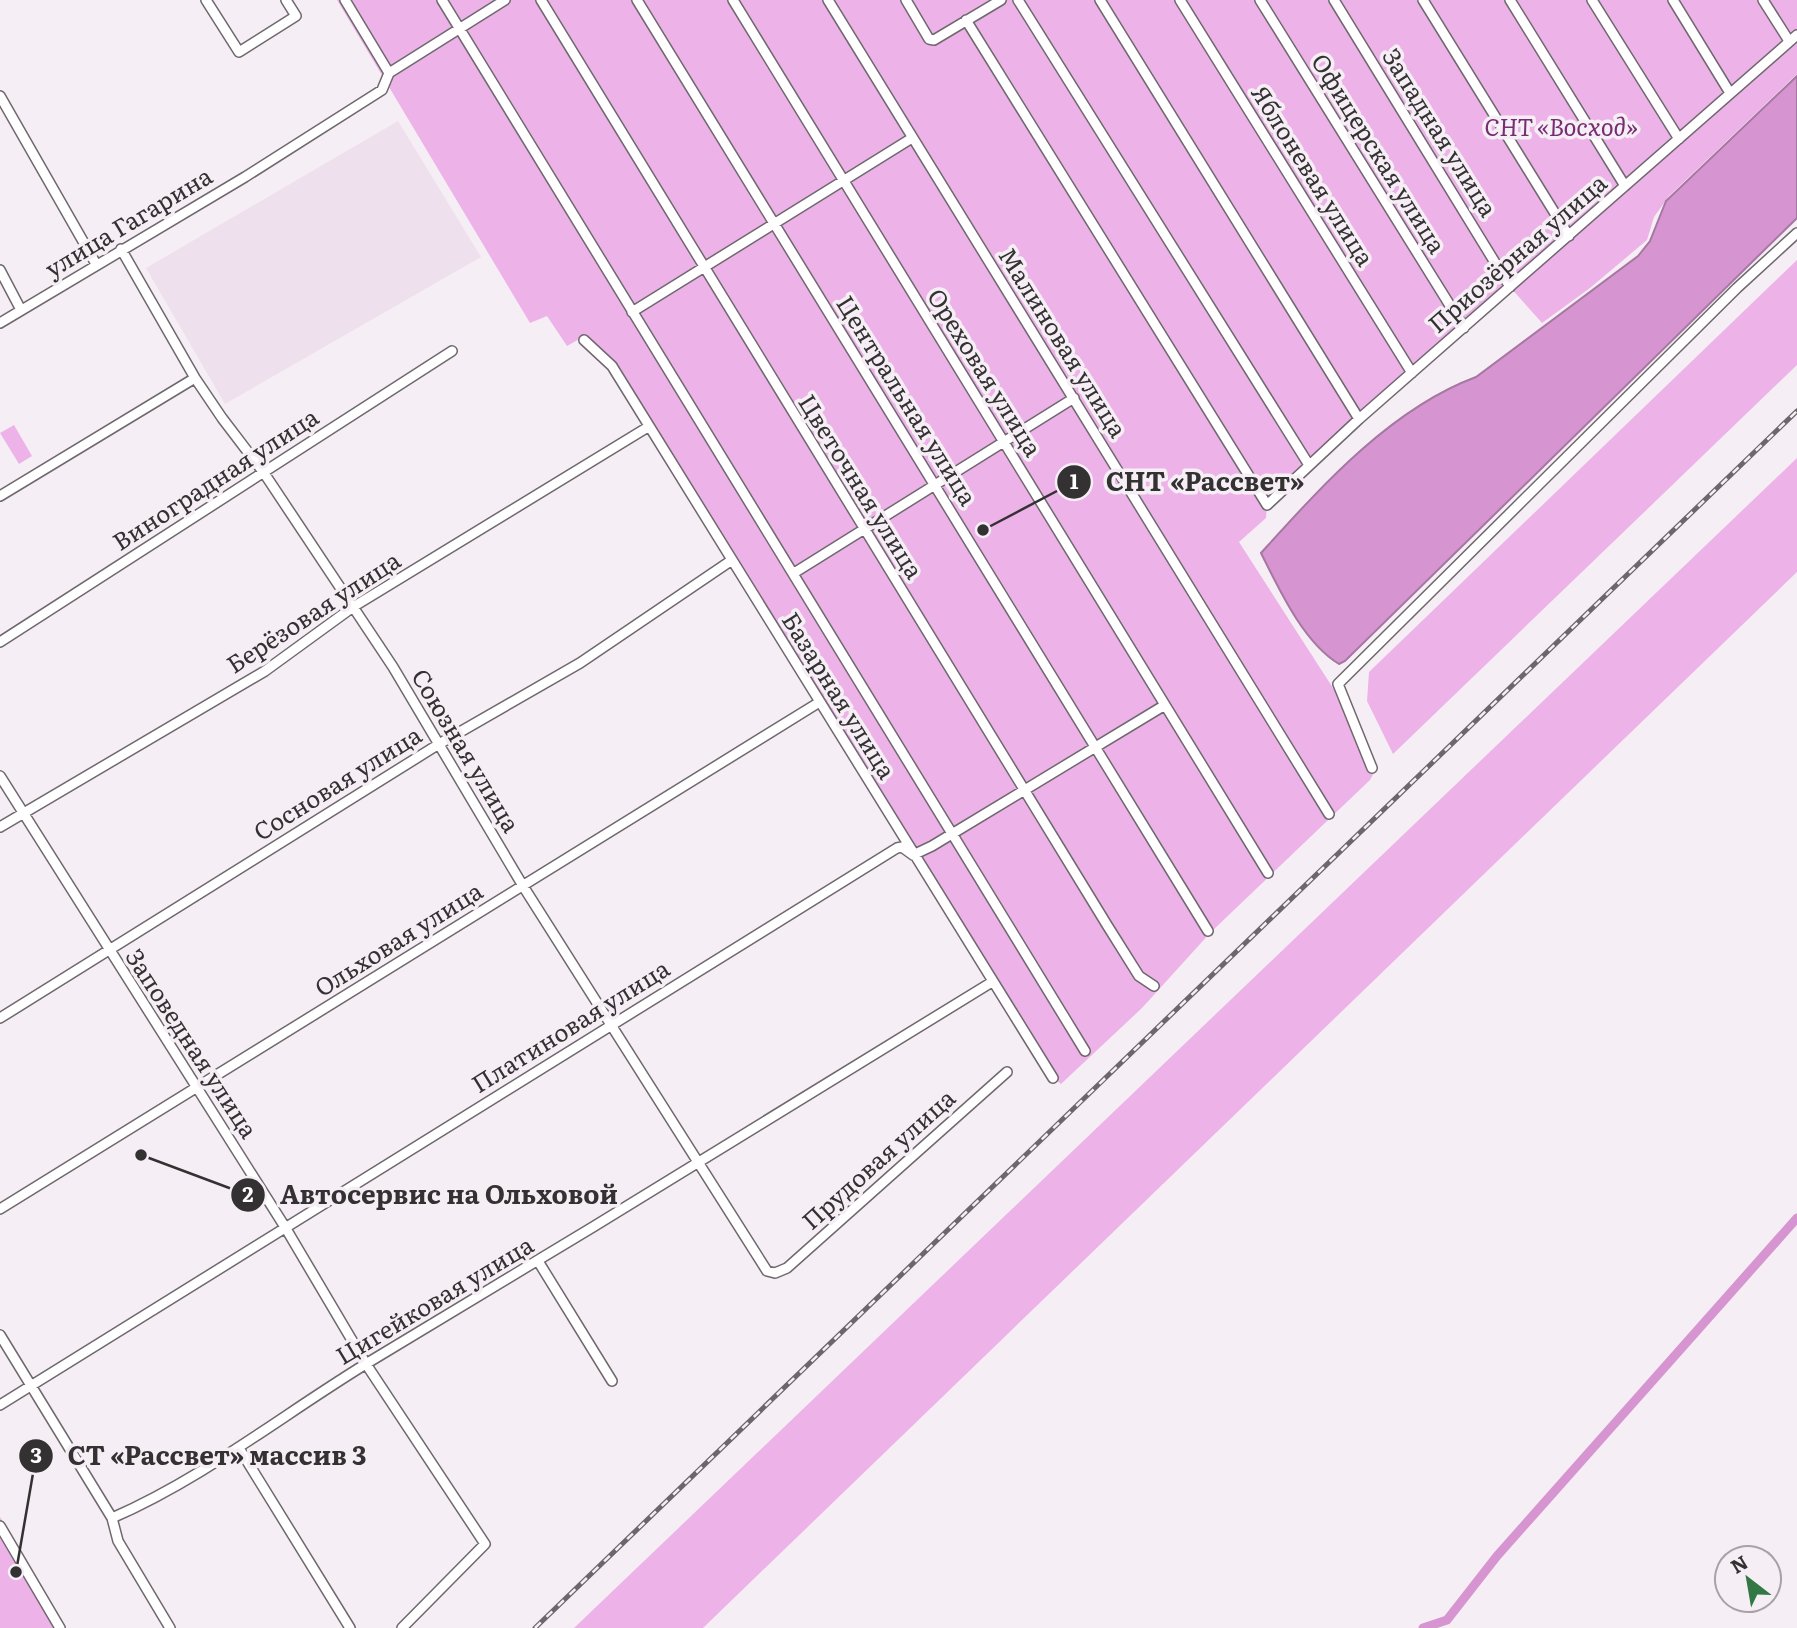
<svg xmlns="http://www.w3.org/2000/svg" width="1797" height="1628" viewBox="0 0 1797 1628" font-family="Literata,serif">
	<rect width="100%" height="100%" fill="#f6eef5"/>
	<path fill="#eee0ed" d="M398,121L481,257L225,404L146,268Z"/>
	<path fill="#edb3e8" d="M337,0H1797V74L1669,196L1654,217L1647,240L1590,288L1542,323L1510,287L1267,505L1266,518L1239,542L1362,733L1369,748L1375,771L1370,780L1211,932L1142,1008L1061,1084L1053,1078L612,366L583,337L567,346L547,316L530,323Z
		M1797,260V365L1393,754L1367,701L1369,672Z
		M14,425L32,456L19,464L0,433Z
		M1797,458V572L703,1628H574Z
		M0,1517L66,1628H0Z"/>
	<path fill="#d695d0" stroke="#a577a1" stroke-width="2" d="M1797,76V218L1345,661L1339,664C1303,642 1279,589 1261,553C1321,487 1390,409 1476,377L1638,256L1650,241L1666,201Z"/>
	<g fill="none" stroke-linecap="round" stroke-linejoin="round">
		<path stroke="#d695d0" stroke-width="9" d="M1423,1628L1447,1620L1497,1556L1797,1218"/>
		<g stroke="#6f686e" stroke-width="12">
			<path id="minor" d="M206,0L239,52L296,16L286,0
				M345,0L389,73
				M442,0L1085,1051
				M541,0L1107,925L1139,976L1154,986
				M637,0L1208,931
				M733,0L1268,873
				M828,0L1329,814
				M906,0L929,39L934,40L1001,0
				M1018,0L1309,465
				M1100,0L1359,419
				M1180,0L1412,373
				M1260,0L1464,328
				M1334,0L1510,287
				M1423,0L1569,236
				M1510,0L1625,186
				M1592,0L1679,139
				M1673,0L1730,93
				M1763,0L1789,41
				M966,20L1267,505L1359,419L1797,35
				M0,96L96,264
				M121,249L195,378L222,418L264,473L393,667L523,886L767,1271L775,1273L787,1268L1007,1072
				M0,270L21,310
				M632,312L912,138
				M0,323L245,177L382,90L389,73L505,0
				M584,340L612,366L1053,1078
				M0,496L195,378
				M794,573L1074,398
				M0,642L452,351
				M1372,768L1338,684L1737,288L1797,233
				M0,776L285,1227L366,1364L485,1544L402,1628
				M0,827L265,671L353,607L648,427
				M0,1018L439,744L580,663L732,560
				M0,1209L818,703
				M538,1261L612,1381
				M0,1335L112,1518L118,1541L170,1628
				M0,1405L897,848L902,847L913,855L932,846L1165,705
				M239,1448L350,1628
				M112,1518C206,1477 286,1412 374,1359C581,1235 787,1109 992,982
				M0,1526L60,1628"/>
		</g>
		<use href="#minor" stroke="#fff" stroke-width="9"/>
		<g stroke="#6b676a" stroke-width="5">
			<path id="rail" d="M535,1628L1797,411"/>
		</g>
		<use href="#rail" stroke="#f6eef5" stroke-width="2.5" stroke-dasharray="8" stroke-linecap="butt"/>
	</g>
	<g text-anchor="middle" stroke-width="7" stroke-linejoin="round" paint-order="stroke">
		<g font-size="24" font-style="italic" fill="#772c74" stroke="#f6eef5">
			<text x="1561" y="136">СНТ «Восход»</text>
		</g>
		<g font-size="24" fill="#343133" stroke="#f6eef5">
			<text transform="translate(1439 133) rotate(58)" y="8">Западная улица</text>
			<text transform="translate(1378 154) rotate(58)" y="8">Офицерская улица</text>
			<text transform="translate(1312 176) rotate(58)" y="8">Яблоневая улица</text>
			<text transform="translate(129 223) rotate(-31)" y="8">улица Гагарина</text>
			<text transform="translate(1518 254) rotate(-41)" y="8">Приозёрная улица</text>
			<text transform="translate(1062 343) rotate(58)" y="8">Малиновая улица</text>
			<text transform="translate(984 373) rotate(58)" y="8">Ореховая улица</text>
			<text transform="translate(906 401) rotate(58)" y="8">Центральная улица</text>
			<text transform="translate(216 480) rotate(-33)" y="8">Виноградная улица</text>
			<text transform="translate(860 487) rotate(58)" y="8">Цветочная улица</text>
			<text transform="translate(314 613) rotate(-33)" y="8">Берёзовая улица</text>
			<text transform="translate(838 696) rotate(58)" y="8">Базарная улица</text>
			<text transform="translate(465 751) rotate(59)" y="8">Союзная улица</text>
			<text transform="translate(338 784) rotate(-32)" y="8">Сосновая улица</text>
			<text transform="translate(399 940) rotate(-32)" y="8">Ольховая улица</text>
			<text transform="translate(571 1027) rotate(-32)" y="8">Платиновая улица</text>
			<text transform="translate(191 1044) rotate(57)" y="8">Заповедная улица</text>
			<text transform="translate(879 1160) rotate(-42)" y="8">Прудовая улица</text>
			<text transform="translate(435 1301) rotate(-31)" y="8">Цигейковая улица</text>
		</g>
	</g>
	<path fill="none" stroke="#343133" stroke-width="2.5" d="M983 530L1074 482M141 1155L248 1195M16 1572L36 1456"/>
	<g fill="#343133" stroke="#f6eef5" stroke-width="2.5">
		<circle cx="983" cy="530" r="7"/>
		<circle cx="141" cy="1155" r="7"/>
		<circle cx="16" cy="1572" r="7"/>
		<circle cx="1074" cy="482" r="18"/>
		<circle cx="248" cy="1195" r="18"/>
		<circle cx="36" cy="1456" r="18"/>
	</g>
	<g font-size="21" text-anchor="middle" font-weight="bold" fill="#fff">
		<text x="1074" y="489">1</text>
		<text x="248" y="1202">2</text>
		<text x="36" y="1463">3</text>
	</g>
	<g font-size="26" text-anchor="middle" font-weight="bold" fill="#343133" stroke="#f6eef5" stroke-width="7" stroke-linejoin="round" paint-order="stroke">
		<text x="1205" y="491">СНТ «Рассвет»</text>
		<text x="449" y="1204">Автосервис на Ольховой</text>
		<text x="217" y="1465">СТ «Рассвет» массив 3</text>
	</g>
	<g transform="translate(1748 1579) rotate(329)"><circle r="33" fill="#f6eef5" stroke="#a8a2a7" stroke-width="2"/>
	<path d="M0-5L12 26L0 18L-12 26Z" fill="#317845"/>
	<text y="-10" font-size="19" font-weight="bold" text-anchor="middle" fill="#343133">N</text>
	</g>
</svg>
